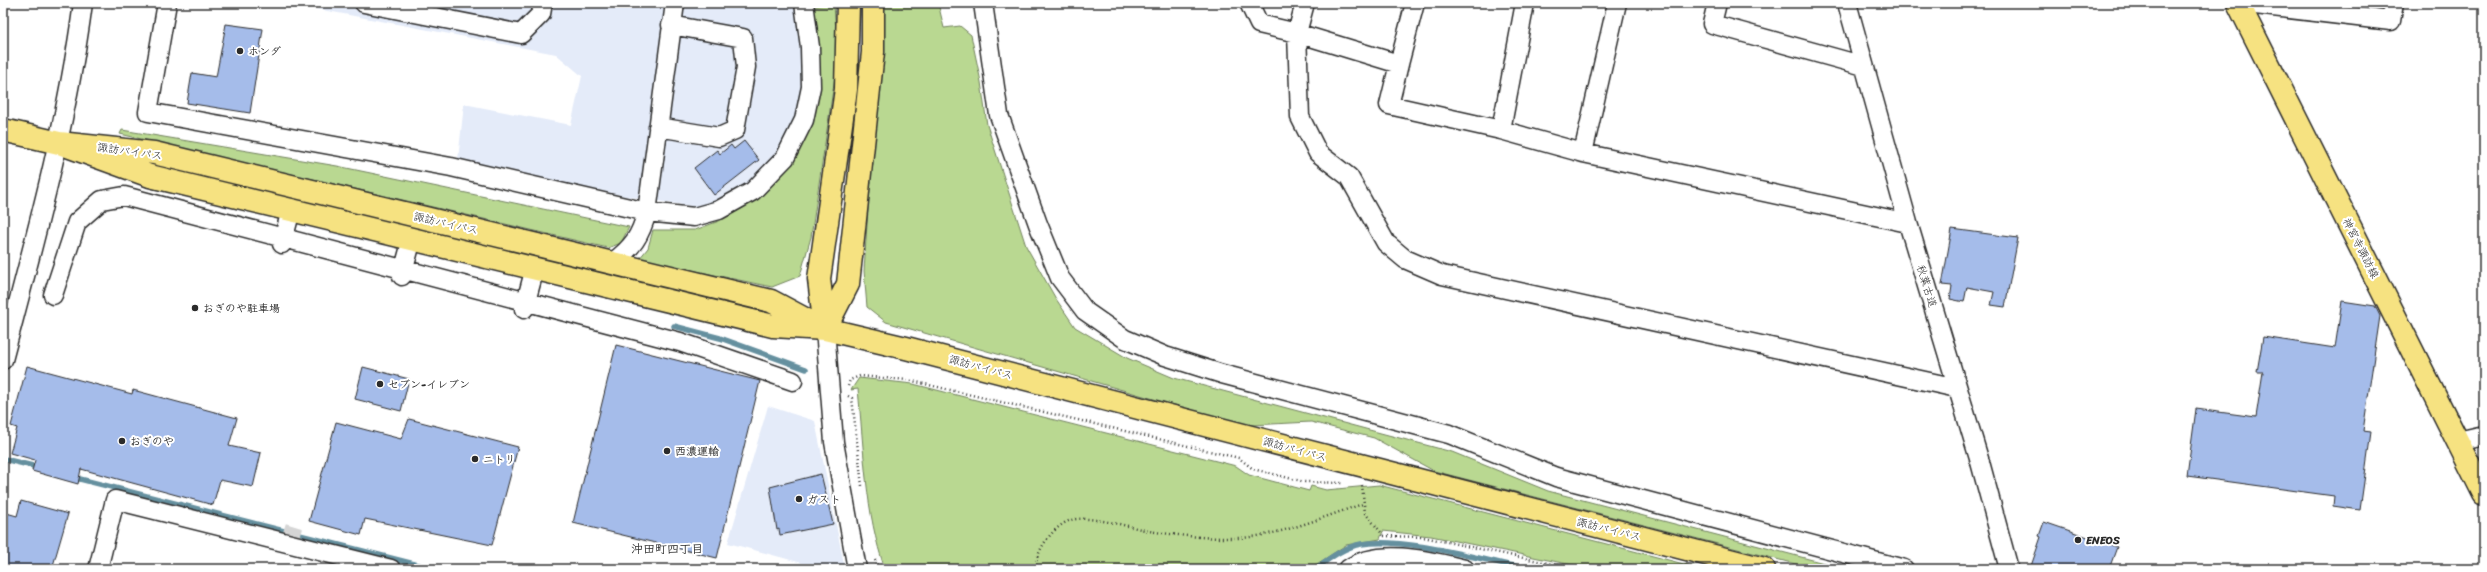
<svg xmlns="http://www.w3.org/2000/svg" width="2487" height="572" viewBox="0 0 2487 572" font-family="Sriracha,'Klee One',sans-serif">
	<rect width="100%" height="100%" fill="#fff"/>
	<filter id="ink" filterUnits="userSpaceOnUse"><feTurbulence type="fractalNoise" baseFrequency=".025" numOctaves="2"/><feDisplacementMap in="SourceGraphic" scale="8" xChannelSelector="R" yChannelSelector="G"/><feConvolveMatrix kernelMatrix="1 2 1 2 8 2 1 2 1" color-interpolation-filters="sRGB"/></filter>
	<g filter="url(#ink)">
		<path fill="#e4ebf9" d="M285,3H794L802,47L803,82L798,113L788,137L768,165L752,180L723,200L704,208L624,196L458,160L464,104L571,125L582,76L556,54Z
			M768,406L815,421L845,569H824L728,543Z"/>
		<path fill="#b9d891" stroke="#72825e" d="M826,3L834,6L838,56L811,237L800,276L772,287L639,259L648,248L653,230H695L719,221L743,205L794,156L812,8Z
			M878,3H938L944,28L960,26L971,35L981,82L987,125L1026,246L1056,299L1075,327L1127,358L1174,378L1452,452L1548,491L1847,569H1815L1434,471L1374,438L1311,422L1252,425L1227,420L886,322L867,307L864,271L879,37Z
			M122,130L337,166L629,227L621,243L608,248L120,134Z
			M859,378L913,384L1236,466L1249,475L1309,491L1311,486L1326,490L1379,485L1703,569H1592L1431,536L1383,531L1380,539L1346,545L1309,569H885C865,513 864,449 858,389L851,390Z"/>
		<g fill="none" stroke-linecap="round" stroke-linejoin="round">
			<path stroke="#65909f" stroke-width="5.5" d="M674,326L720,338L806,369
				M4,459L41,468
				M72,477L434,569
				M1316,569C1329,558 1344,547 1361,544C1408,537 1481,560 1528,569"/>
		</g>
		<path fill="#a5bcea" stroke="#2b2b2b" d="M226,24L263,29L250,113L187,103L192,73L216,77Z
			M744,141L759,160L714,195L694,168L717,150L720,154L731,145L734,149Z
			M1952,229L2018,238L2005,307L1991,305L1994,292L1967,287L1964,302L1950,299L1952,286L1942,285Z
			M2342,301L2375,306L2380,316L2363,431L2371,432L2360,510L2333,506L2334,496L2187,476L2196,409L2256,417L2263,372H2257L2263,337L2335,348Z
			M616,345L760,381L717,558L573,523Z
			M27,366L132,394L133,390L237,418L229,446L261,453L253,487L220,480L213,505L81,469L78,484L32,471L35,460L10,453L17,428L11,426Z
			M363,367L409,379L401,411L355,399Z
			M409,419L518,447L492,545L365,519L361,535L309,521L336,422L401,439Z
			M821,474L833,524L780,535L779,529L777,530L770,487Z
			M21,501L68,514L52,569H3V512L17,516Z
			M2044,522L2117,547L2109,569H2030L2041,537L2039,536Z"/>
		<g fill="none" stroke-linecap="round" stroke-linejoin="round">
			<path stroke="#d5d5d5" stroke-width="18" stroke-dasharray="18 9" stroke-linecap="butt" d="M289,543L295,524"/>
			<g stroke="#2b2b2b" stroke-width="21">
				<path id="minor" d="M167,3L148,112L451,167L647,212L694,217L719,210L753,191L785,158L804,120L811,87L810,47L804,3
					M364,3L521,34L541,14L543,3
					M983,3L999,115L1038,224L1060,278L1085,311L1125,339L1165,356L1222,374L1449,434L1556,477L1904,569
					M1249,3L1259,24L1297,33L1399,64L1415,3
					M1305,3L1297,33L1300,117L1318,153L1349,177L1386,243L1405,259L1442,275L1957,388
					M1525,3L1501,130L1583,153L1908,223
					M1717,3L1712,24L1864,66
					M1847,3L1908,223L1980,462L2009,569
					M2238,3L2391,21L2394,3
					M1399,64L1389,105L1501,130
					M658,127L719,137L735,130L746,67L743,38L671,25
					M1583,153L1617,3
					M282,244L291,210
					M612,263C633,247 640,237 647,212L675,3
					M402,276L412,239
					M53,295L77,222L102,200L124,196L680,342L793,381
					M524,309L535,268
					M825,329L834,442L857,569
					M3,360C34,242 67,124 83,3
					M2458,441L2484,435
					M98,569L115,500L391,569
					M1348,569C1379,547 1431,561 1465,569"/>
			</g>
			<g stroke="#2b2b2b" stroke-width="25">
				<path id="major" d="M2238,3L2484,494"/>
			</g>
			<g stroke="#2b2b2b" stroke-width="25">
				<path id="highway" d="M3,130L59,143L154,153L771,301L818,326
					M59,143L150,176L773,326L825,329L906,348L1764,569
					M825,329L848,284L873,52V3
					M825,329L819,279L846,89L848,3"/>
			</g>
			<path stroke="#2b2b2b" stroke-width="2.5" stroke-dasharray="1 3" stroke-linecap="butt" d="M848,386L850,380L860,376L908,380L1239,458L1253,469L1305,482L1344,483
				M848,396L852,398L862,486
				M1362,485L1365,513L1384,536
				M1384,536L1423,537L1576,569
				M875,560L879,569
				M1036,569C1035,551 1053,526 1071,520C1088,515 1131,527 1149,531C1174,535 1202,538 1228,538C1271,540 1322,517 1363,504"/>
			<use href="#minor" stroke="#fff" stroke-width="18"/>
			<use href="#major" stroke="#f6e281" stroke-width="22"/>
			<use href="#highway" stroke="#f6e281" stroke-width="22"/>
		</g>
	</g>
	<g fill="#2b2b2b" stroke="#fff" stroke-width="1.5">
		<circle cx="240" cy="51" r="4"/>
		<circle cx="195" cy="308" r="4"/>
		<circle cx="380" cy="384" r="4"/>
		<circle cx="122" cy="441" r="4"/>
		<circle cx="667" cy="451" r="4"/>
		<circle cx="475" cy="459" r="4"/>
		<circle cx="799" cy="499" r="4"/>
		<circle cx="2078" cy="540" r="4"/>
	</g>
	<g text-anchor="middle" stroke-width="4" stroke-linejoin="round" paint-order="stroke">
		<g font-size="11" font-weight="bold" fill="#2b2b2b" stroke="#fff" text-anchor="start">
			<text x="248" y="55">ホンダ</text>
			<text x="203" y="312">おぎのや駐車場</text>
			<text x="388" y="388">セブン-イレブン</text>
			<text x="130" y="445">おぎのや</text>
			<text x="675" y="455">西濃運輸</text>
			<text x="483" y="463">ニトリ</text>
			<text x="807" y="503">ガスト</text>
			<text x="2086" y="544">ENEOS</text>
		</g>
		<g font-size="11" fill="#2b2b2b" stroke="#fff">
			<text transform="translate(130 151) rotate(8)" y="4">諏訪バイパス</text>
			<text transform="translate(446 223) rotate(13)" y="4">諏訪バイパス</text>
			<text transform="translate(2361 248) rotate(63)" y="4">神宮寺諏訪線</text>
			<text transform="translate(1927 286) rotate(73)" y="4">秋葉古道</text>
			<text transform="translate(981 367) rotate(15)" y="4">諏訪バイパス</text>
			<text transform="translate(1295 449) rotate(15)" y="4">諏訪バイパス</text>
			<text transform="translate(1609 529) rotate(14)" y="4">諏訪バイパス</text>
		</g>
		<g font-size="12" font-weight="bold" fill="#2b2b2b" stroke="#fff">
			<text x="667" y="553">沖田町四丁目</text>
		</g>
	</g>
	<rect width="2487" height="572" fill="none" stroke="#fff" stroke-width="16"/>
	<rect x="8" y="8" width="2471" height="556" fill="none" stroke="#2b2b2b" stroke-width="1.5" filter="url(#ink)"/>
</svg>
